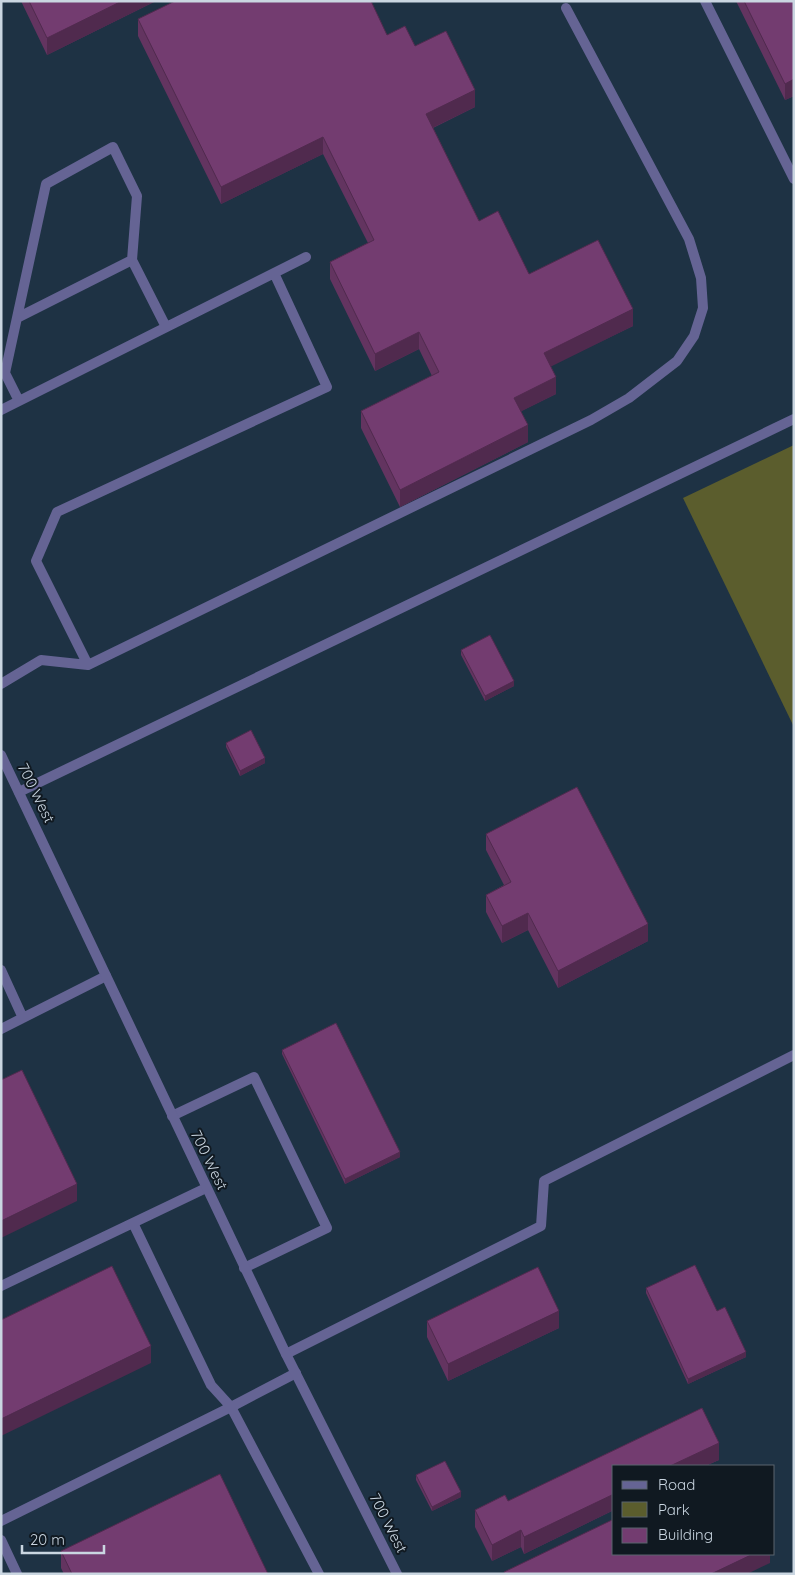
<svg xmlns="http://www.w3.org/2000/svg" width="795" height="1575" viewBox="0 0 795 1575" font-family="Quicksand,sans-serif">
	<rect width="100%" height="100%" fill="#1e3244"/>
	<path fill="#5b5d2d" d="M794,445V727L683,498Z"/>
	<g fill="none" stroke-linecap="round" stroke-linejoin="round">
		<path stroke="#656494" stroke-width="10" d="M705,1L794,179
			M132,260L166,327
			M17,318L132,260L137,196L113,147L46,184L5,373L19,401
			M1,410L306,257
			M88,665L36,561L57,512L327,387L274,273
			M1,684L41,660L88,665L591,420L629,398L677,361L694,336L703,308L701,278L689,239L566,8
			M19,792L794,419
			M1,970L23,1018
			M1,1029L106,976
			M172,1116L254,1077L327,1228L244,1268
			M133,1223L211,1385L231,1407L296,1373
			M1,1286L206,1188
			M286,1354L541,1226L544,1181L794,1055
			M1,1521L231,1407L319,1574
			M1,1540L17,1574"/>
		<path stroke="#656494" stroke-width="10" d="M1,755L286,1354L397,1574"/>
	</g>
	<path fill="#633460" d="M21,1H156L47,55Z
		M736,1H794V96L785,100Z
		M138,19L387,35L415,46L475,107L433,128L479,221L529,274L633,326L550,366L556,394L521,411L528,442L400,507L361,428V411L432,376L419,349L375,371L330,279V262L368,243L323,154L221,204L138,36Z
		M461,650L514,686L485,701L461,655Z
		M226,743L265,763L240,776L226,747Z
		M486,834L648,941L558,988L528,930L502,943L486,912V895L504,885L486,850Z
		M282,1050L400,1157L345,1184L282,1054Z
		M646,1288L717,1311L746,1357L688,1384L646,1293Z
		M427,1321L559,1328L448,1381L427,1337Z
		M702,1408L719,1443V1460L705,1466H614V1510L524,1554L521,1547L492,1561L475,1527V1510L505,1495L508,1501Z
		M416,1475L461,1497L432,1511L416,1480Z
		M61,1551L268,1574H64L61,1568Z"/>
	<path fill="#502a4e" d="M122,1H156L47,55V38Z
		M794,79V96L785,100V84Z
		M475,90V107L426,131V114Z
		M323,137V154L221,204V187Z
		M633,309V326L544,370V353Z
		M419,332V349L375,371V354Z
		M556,377V394L514,415V398Z
		M528,425V442L400,507V490Z
		M514,681V686L485,701V696Z
		M265,758V763L240,776V771Z
		M528,913V930L502,943V926Z
		M648,924V941L558,988V971Z
		M400,1152V1157L345,1184V1179Z
		M77,1184V1201L1,1238V1221Z
		M559,1311V1328L448,1381V1364Z
		M151,1346V1363L1,1436V1419Z
		M746,1352V1357L688,1384V1379Z
		M719,1443V1460L705,1466H670Z
		M461,1492V1497L432,1511V1507Z
		M614,1494V1510L524,1554V1537Z
		M521,1530V1547L492,1561V1545Z
		M753,1554H770V1563L747,1574H711Z"/>
	<path fill="#733c70" stroke="#502a4e" d="M29,1H122L47,38Z
		M175,1H371L387,35L405,26L415,46L446,31L475,90L426,114L479,221L498,211L529,274L598,240L633,309L544,353L556,377L514,398L528,425L400,490L361,411L439,372L419,332L375,354L330,262L374,240L323,137L221,187L138,19Z
		M744,1H794V79L785,84Z
		M490,635L514,681L485,696L461,650Z
		M251,730L265,758L240,771L226,743Z
		M577,787L648,924L558,971L528,913L502,926L486,895L511,882L486,834Z
		M336,1023L400,1152L345,1179L282,1050Z
		M22,1070L77,1184L1,1221V1080Z
		M695,1265L717,1311L725,1307L746,1352L688,1379L646,1288Z
		M112,1266L151,1346L1,1419V1320Z
		M538,1267L559,1311L448,1364L427,1321Z
		M702,1408L719,1443L670,1466H614V1494L524,1537L521,1530L492,1545L475,1510L505,1495L508,1501Z
		M445,1461L461,1492L432,1507L416,1475Z
		M220,1474L268,1574H72L61,1551Z
		M614,1519V1554H753L711,1574H505L504,1572Z"/>
	<g text-anchor="middle" stroke-width="4" stroke-linejoin="round" paint-order="stroke">
		<g font-size="15" fill="#cad6e1" stroke="#101921">
			<text transform="translate(36 793) rotate(64)" y="5">700 West</text>
			<text transform="translate(209 1160) rotate(64)" y="5">700 West</text>
			<text transform="translate(388 1523) rotate(63)" y="5">700 West</text>
		</g>
	</g>
	<rect width="795" height="1575" fill="none" stroke="#cad6e1" stroke-width="5"/>
	<rect x="612" y="1465" width="162" height="90" fill="#101921" stroke="#5a656e"/>
	<rect x="622" y="1481" width="25" height="8" fill="#656494" stroke="#5a656e"/>
	<text x="658" y="1490" font-size="15" fill="#cad6e1">Road</text>
	<rect x="622" y="1502" width="25" height="15" fill="#5b5d2d" stroke="#5a656e"/>
	<text x="658" y="1515" font-size="15" fill="#cad6e1">Park</text>
	<rect x="622" y="1528" width="25" height="15" fill="#733c70" stroke="#5a656e"/>
	<text x="658" y="1540" font-size="15" fill="#cad6e1">Building</text>
	<path d="M22 1545v8h82v-8" fill="none" stroke="#cad6e1" stroke-width="2.5"/>
	<text x="30" y="1545" font-size="15" fill="#cad6e1" stroke="#101921" stroke-width="4" paint-order="stroke">20 m</text>
</svg>
